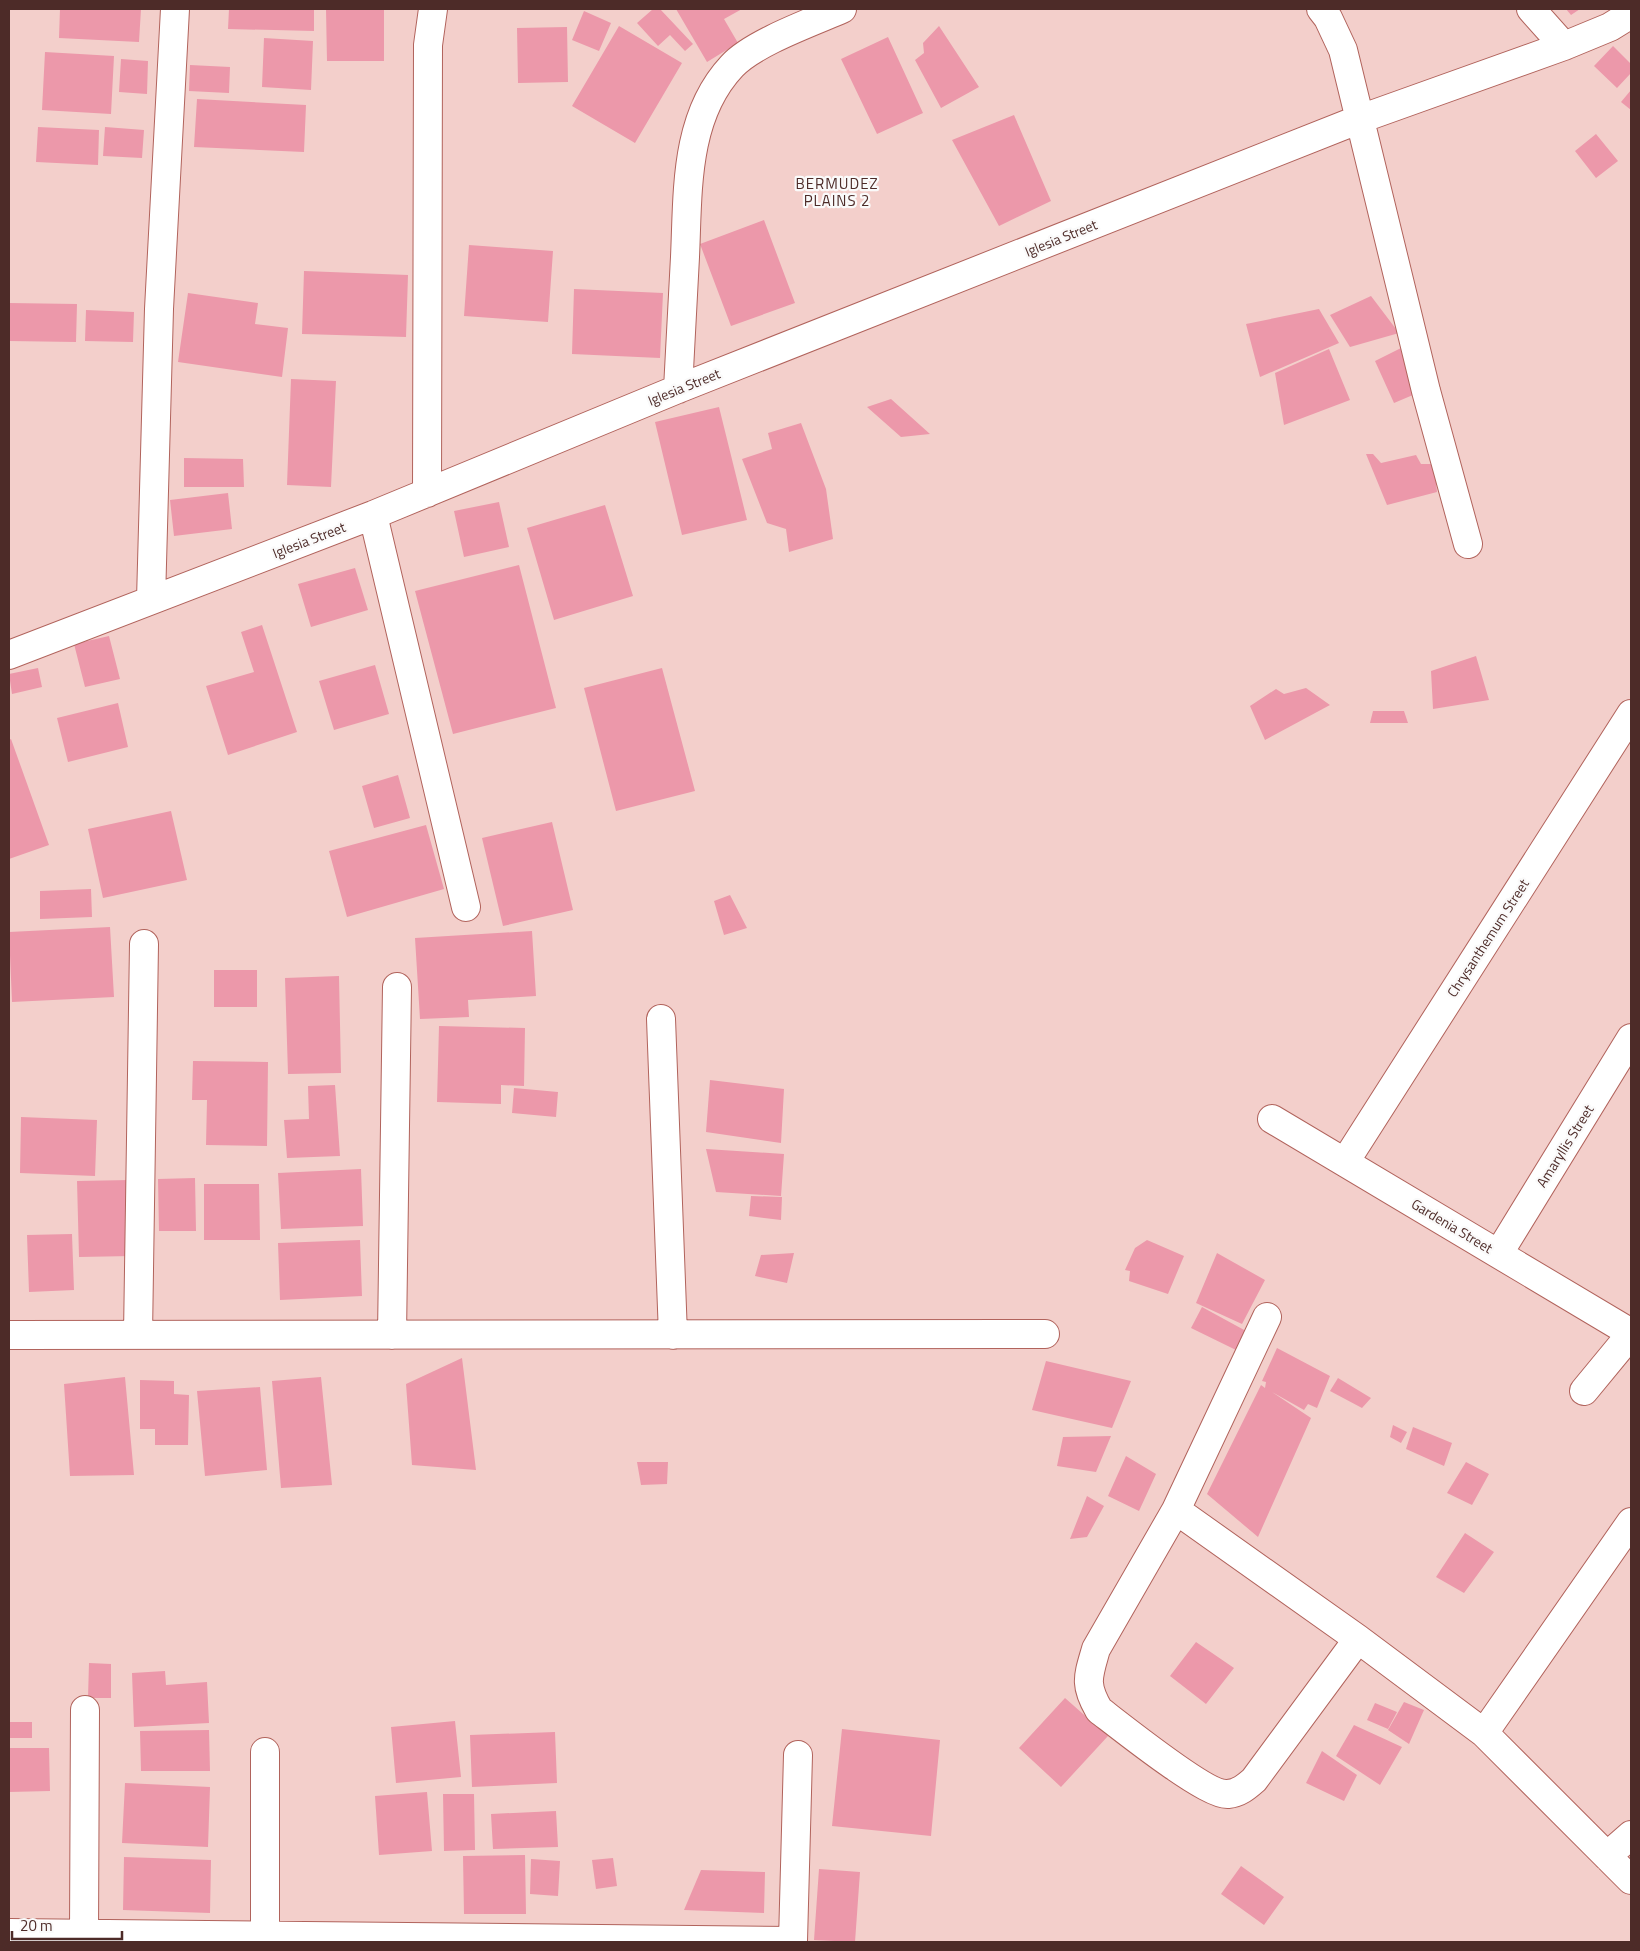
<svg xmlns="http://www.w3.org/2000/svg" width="1640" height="1951" viewBox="0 0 1640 1951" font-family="'Titillium Web',sans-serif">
	<rect width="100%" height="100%" fill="#f3cfcb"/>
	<path fill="#ec98aa" d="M60,9H141L139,42L59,38Z
		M229,9H314V31L228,29Z
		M326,9H384V61H327Z
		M653,9H660L693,44L685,51L670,35L658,46L637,23Z
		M676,9H742L724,19L738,43L707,62Z
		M1566,9H1580L1571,15Z
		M584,11L611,23L599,51L572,40Z
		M619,26L682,63L635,143L572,106Z
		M939,26L979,87L941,108L915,60L924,53L923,43Z
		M567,27L568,82L518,83L517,28Z
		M888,37L923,113L877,134L841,59Z
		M264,38L313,41L311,90L262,87Z
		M1613,46L1631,64V73L1617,88L1594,66Z
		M45,52L114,56L111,114L42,110Z
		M121,59L148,61L147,94L119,92Z
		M190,65L230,67L229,93L189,91Z
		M1631,90V110L1621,102Z
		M197,99L306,105L304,152L194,147Z
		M1014,115L1051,201L999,226L952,140Z
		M38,127L99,130L98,165L36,162Z
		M105,127L144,130L142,158L103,156Z
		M1596,134L1618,161L1596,178L1575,151Z
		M764,220L795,303L731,326L700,244Z
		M469,245L553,251L548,322L464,316Z
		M304,271L408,275L406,337L302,334Z
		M574,289L663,293L660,358L572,354Z
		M188,293L258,303L255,324L288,328L282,377L178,362Z
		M1371,296L1399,333L1350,347L1330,315Z
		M9,303L77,304L76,342L9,341Z
		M1319,309L1339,343L1260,377L1246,324Z
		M86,310L134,312L133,342L85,341Z
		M1403,347L1420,392L1394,403L1375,361Z
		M1329,349L1350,400L1284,425L1275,373Z
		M291,379L336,381L331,487L287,485Z
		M891,399L930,434L901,437L867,407Z
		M719,407L747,520L682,535L655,422Z
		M801,423L826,489L833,539L789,552L786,529L767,523L742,459L772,449L768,433Z
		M1366,454H1373L1381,463L1416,455L1421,464H1434L1437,492L1387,505Z
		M184,458L243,459L244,487H184Z
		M228,493L232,529L174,536L170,500Z
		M499,502L509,547L464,557L454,511Z
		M605,505L633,596L554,620L527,528Z
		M519,565L556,708L453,734L415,591Z
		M355,568L368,610L311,627L298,584Z
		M262,625L297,732L228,755L206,686L254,672L241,632Z
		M109,636L120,679L85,687L74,644Z
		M1476,656L1489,700L1433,709L1431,671Z
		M375,665L389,714L334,730L319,681Z
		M38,668L42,687L12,694L9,674Z
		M662,668L695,791L616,811L584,688Z
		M1306,688L1330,705L1265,740L1250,706L1276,689L1284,694Z
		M118,703L128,747L68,762L57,718Z
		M1373,711H1404L1408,723H1370Z
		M11,739L49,845L9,859V740Z
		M398,775L410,818L374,828L362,786Z
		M171,811L187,880L103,898L88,829Z
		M552,822L573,910L503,926L482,838Z
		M426,825L444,889L347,917L329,851Z
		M91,889L92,917L40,919V891Z
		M730,895L747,928L724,935L714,901Z
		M110,927L114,997L12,1002L9,932Z
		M532,931L536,996L468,1000L469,1017L420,1019L415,938Z
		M214,970H257V1007H214Z
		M339,976L341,1073L288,1074L285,978Z
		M439,1026L525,1028L524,1086L501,1085V1104L437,1102Z
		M193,1061L268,1062L267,1146L206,1145L207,1100H192Z
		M710,1080L784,1089L781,1143L706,1132Z
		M335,1085L340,1156L287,1158L284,1120L309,1119L308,1086Z
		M514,1088L558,1092L556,1117L512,1113Z
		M21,1117L97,1120L95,1176L20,1173Z
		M706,1149L784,1154L781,1196L716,1192Z
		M361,1169L363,1226L281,1229L278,1173Z
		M195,1178L196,1231H159L158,1179Z
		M130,1180L132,1256L79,1257L77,1181Z
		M204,1184H259L260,1240H204Z
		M751,1196L782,1197L781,1220L749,1216Z
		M72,1234L74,1290L29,1292L27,1235Z
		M360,1240L362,1296L280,1300L278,1243Z
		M1147,1240L1184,1256L1168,1294L1129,1281L1130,1271L1125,1270L1135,1248Z
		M794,1253L787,1283L755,1276L761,1255Z
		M1217,1253L1265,1280L1242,1324L1196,1303Z
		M1202,1307L1246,1331L1236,1350L1191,1328Z
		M1277,1348L1330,1376L1317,1408L1308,1404L1304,1410L1272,1392L1311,1418L1258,1537L1207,1494L1261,1385L1265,1388L1266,1382L1262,1381Z
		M462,1358L476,1470L412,1465L406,1384Z
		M1046,1361L1131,1381L1112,1428L1032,1410Z
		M125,1377L134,1475L70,1476L64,1384Z
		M321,1377L332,1485L281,1488L272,1381Z
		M1338,1378L1371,1398L1362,1408L1330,1391Z
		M140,1380L174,1381V1394L189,1395L188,1445H155V1429H140Z
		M260,1387L267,1470L205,1476L197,1391Z
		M1393,1425L1407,1432L1401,1443L1390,1437Z
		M1413,1427L1452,1443L1444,1466L1406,1449Z
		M1111,1436L1096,1472L1057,1466L1063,1437Z
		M1126,1456L1156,1474L1139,1511L1108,1496Z
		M637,1462H668L667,1484L641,1485Z
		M1466,1462L1489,1474L1472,1505L1447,1493Z
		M1087,1496L1104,1506L1087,1537L1070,1539Z
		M1465,1533L1494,1552L1464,1593L1436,1577Z
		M1196,1642L1234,1668L1206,1704L1170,1676Z
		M89,1663L111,1664V1698H88Z
		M165,1671L166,1685L207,1682L209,1723L134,1727L132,1673Z
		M1065,1698L1108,1736L1061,1787L1019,1748Z
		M1404,1702L1424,1710L1409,1744L1388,1730Z
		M1375,1703L1397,1712L1388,1729L1367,1720Z
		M455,1721L461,1777L396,1783L391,1727Z
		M9,1722H32V1738H9Z
		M1354,1725L1402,1747L1380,1785L1336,1756Z
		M842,1729L940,1740L931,1836L832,1826Z
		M209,1730L210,1771H141L140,1731Z
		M555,1732L557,1783L472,1787L470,1735Z
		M9,1748H49L50,1791L9,1792Z
		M1322,1751L1357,1775L1344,1801L1306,1783Z
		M125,1783L210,1787L208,1847L122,1843Z
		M427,1792L432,1851L379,1855L375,1796Z
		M443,1794H474L475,1850L444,1851Z
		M556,1811L558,1847L493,1849L491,1814Z
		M525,1855L526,1914H464L463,1856Z
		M124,1857L211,1860L210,1913L123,1910Z
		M613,1858L617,1886L596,1889L592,1860Z
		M531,1859L560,1861L558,1896L530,1894Z
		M1241,1866L1284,1897L1264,1925L1221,1894Z
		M819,1869L860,1872L855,1942L814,1940Z
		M701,1870L765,1872L764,1913L684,1910Z"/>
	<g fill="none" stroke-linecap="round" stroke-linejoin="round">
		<g stroke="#b1635c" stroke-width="30">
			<path id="street" d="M1321,9L1328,18L1343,50L1426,391L1468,544
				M1531,9L1564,46
				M678,389C680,345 683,301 685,257C688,192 684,117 732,66C753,43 812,22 842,9
				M427,493L428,45L433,9
				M373,515L466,907
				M151,600L159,309L175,9
				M9,655L373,515L678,389L1360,119L1564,46L1610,27L1631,14
				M661,1019L673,1335
				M1272,1119L1631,1333
				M1345,1162L1631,714
				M1499,1253L1631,1038
				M1267,1317L1176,1510L1096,1649C1088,1677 1084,1684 1099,1710C1120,1726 1207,1796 1228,1794C1239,1793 1246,1787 1254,1780L1358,1639
				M9,1335L1045,1334
				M138,1335L144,944
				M392,1335L397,987
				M1584,1391L1631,1334
				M1176,1510L1358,1639L1484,1733L1631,1880
				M1484,1733L1631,1522
				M1607,1856L1631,1835
				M9,1933L793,1941L798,1755
				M84,1934L85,1710
				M265,1936V1752"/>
		</g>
		<use href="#street" stroke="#fff" stroke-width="28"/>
	</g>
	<g text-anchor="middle" stroke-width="4.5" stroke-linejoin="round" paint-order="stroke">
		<g font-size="14" fill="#4d2b28" stroke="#fafafa">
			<text transform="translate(1061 238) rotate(-22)" y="5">Iglesia Street</text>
			<text transform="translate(684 387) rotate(-22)" y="5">Iglesia Street</text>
			<text transform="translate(309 540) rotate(-21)" y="5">Iglesia Street</text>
			<text transform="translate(1488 938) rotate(-57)" y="5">Chrysanthemum Street</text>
			<text transform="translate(1565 1146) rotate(-58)" y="5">Amaryllis Street</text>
			<text transform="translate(1452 1226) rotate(31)" y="5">Gardenia Street</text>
		</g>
		<g font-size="15" letter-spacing="1" fill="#4d2b28" stroke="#fafafa">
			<text x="837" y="189">BERMUDEZ<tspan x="837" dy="17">PLAINS 2</tspan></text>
		</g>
	</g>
	<rect width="1640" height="1951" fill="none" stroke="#4d2b28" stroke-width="20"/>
	<path d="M12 1931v8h110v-8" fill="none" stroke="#4d2b28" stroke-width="2.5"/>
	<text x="20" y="1931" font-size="15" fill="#4d2b28" stroke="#fafafa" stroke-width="4" paint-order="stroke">20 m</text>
</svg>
